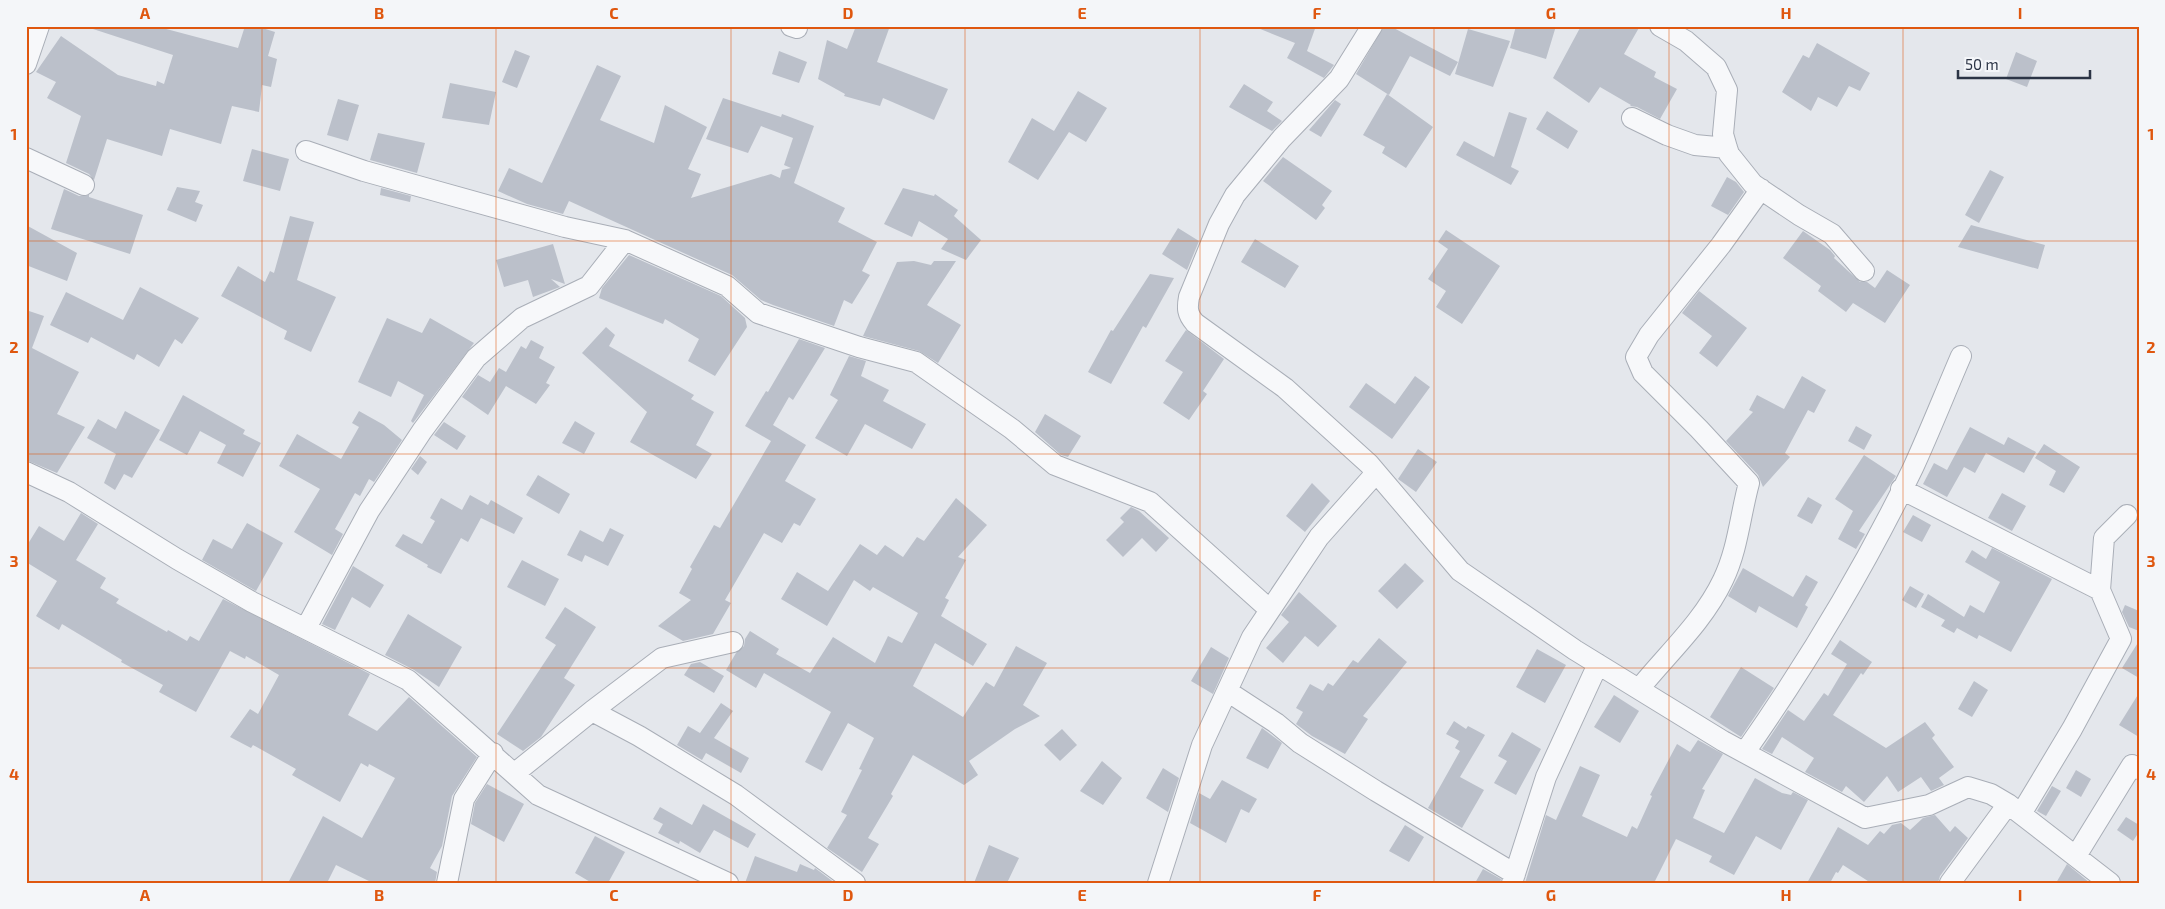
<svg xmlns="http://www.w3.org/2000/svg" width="2165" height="909" viewBox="0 0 2165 909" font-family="'Exo 2',sans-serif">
	<rect width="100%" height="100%" fill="#e4e7ec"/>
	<path fill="#bbc0ca" d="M93,26H155L238,48L245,26H256L275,32L268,56L277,59L271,87L262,85L259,112L232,106L221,144L170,129L162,156L107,139L94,180L89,174L66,163L81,116L47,98L56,82L36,72L61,36L118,75L156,86L157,81L164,84L173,55L93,29Z
		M856,26H890L877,62L948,89L934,120L883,98L880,106L844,96L845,94L818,79L827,40L847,49Z
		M1253,26H1316L1307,51L1334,65L1324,78L1287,58L1295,43Z
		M1384,26H1390L1458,62L1450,76L1410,56L1389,95L1356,74Z
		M1516,26H1556L1546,59L1510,48Z
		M1581,26H1640L1624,54L1656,72L1654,77L1677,89L1660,119L1637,107L1630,106L1631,105L1600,87L1589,103L1553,78Z
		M1468,29L1510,41L1493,87L1455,74Z
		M1817,43L1870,73L1860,91L1849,86L1837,107L1818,97L1811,111L1782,92L1803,55L1809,58Z
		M515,50L530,56L517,88L502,82Z
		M779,51L807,62L799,83L772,74Z
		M2016,52L2037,61L2027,87L2006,79Z
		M597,65L621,76L600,120L654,143L665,105L707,127L688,169L701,174L691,198L771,174L780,178L782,170L791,168L784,165L793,138L761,126L748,153L706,139L723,98L781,117L782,114L814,126L794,183L845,208L838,222L877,242L862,271L870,275L852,304L844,300L834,326L773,305L761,300L732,275L569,201L563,214L527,204L498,191L509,168L542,183Z
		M450,83L496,92L489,125L442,118Z
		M1244,84L1273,102L1267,111L1282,121L1272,131L1229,107Z
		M1078,91L1107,108L1086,142L1069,132L1038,180L1008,162L1032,118L1054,131Z
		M1387,94L1433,127L1406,168L1382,153L1385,147L1363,135Z
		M338,99L359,105L348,141L327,135Z
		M1335,100L1341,104L1321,137L1309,130Z
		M1547,111L1578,131L1568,149L1536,129Z
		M1509,112L1527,118L1511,167L1519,171L1511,185L1456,155L1464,141L1494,157Z
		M378,133L425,143L417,173L370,160Z
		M252,149L289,159L280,191L243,181Z
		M1283,157L1332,191L1322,205L1325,208L1316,220L1263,181Z
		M1990,170L2004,177L1979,223L1965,215Z
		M1727,177L1736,182L1744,192L1728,215L1711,206Z
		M177,187L200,191L195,202L203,205L196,222L167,210Z
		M381,188L411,196L410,202L380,195Z
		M903,188L934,196L935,194L958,210L954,216L981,240L966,260L941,249L948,239L919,221L912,237L884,224Z
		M64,189L79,196L89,195V197L143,215L130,254L51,229Z
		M290,216L314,222L297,280L336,297L311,352L284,339L287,331L221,296L238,266L265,282L270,271L274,273Z
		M26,225L77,253L67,281L26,265Z
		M1971,225L2045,245L2038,269L1958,247Z
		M1178,228L1199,241L1187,270L1162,254Z
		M1446,230L1500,266L1462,324L1436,307L1446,291L1428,279L1448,249L1438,242Z
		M1803,231L1830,250L1835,256L1834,258L1860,282H1867L1875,288L1887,270L1910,285L1885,323L1853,303L1846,312L1818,291L1821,286L1783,258Z
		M1255,239L1299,266L1285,288L1241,262Z
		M553,244L565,284L551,279L560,287L533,297L528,280L504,287L496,260Z
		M629,255L721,296L745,318L747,327L715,376L688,361L699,339L665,319L663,324L599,298L602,288Z
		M914,261L931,265L934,261H956L927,305L961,325L938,363L919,351L863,336L897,262Z
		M1150,274L1174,278L1146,328L1143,326L1111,384L1088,372L1111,330L1113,331Z
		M140,287L199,318L182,344L175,339L159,367L137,354L134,360L91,337L88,343L50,325L66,292L123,320Z
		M1699,291L1747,328L1717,367L1699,353L1712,336L1682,313Z
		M26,310L44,316L32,348L79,372L57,414L85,427L57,473L26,460Z
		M387,318L422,333L430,318L474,343L413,423L411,421L424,395L398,381L391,397L358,382Z
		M606,327L615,335L609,346L694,395L691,399L714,412L696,445L712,454L696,479L630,442L647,412L582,353Z
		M1186,330L1224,359L1203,391L1207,394L1189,420L1163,403L1183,372L1165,361Z
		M799,339L825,348L793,400L789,397L773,425L806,445L785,481L816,499L800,526L794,523L782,543L764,533L725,600L731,603L713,634L683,641L658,626L691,600L679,593L692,569L690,567L714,525L720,528L771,441L745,426L766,391L768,392Z
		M531,340L544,347L539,358L555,367L546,383L550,385L536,404L506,386L488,415L462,397L478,375L490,382L499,368L506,372L521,346L526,349Z
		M849,356L866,361L861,376L889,390L883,401L926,424L912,449L865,424L847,456L815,438L838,400L830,395Z
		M1415,376L1430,387L1392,439L1349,407L1366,383L1395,404Z
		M1802,376L1826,390L1814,413L1808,410L1785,453L1790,457L1763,487L1758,475L1726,441L1753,412L1749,410L1757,395L1784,409Z
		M183,395L245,430L243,434L261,443L243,477L217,463L226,445L200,431L187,455L159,440Z
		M125,411L160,430L132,478L124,474L115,490L104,483L116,454L87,438L98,419L116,429Z
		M359,411L384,425L402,440L374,482L369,479L360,496L355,493L335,529L343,534L332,555L294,532L320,489L279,466L297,434L341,459L359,427L352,423Z
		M1045,414L1081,436L1068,457L1061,455L1035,432Z
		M575,421L595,433L584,454L562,443Z
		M444,422L466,436L457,450L434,435Z
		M1856,426L1872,435L1864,450L1848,441Z
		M1970,427L2004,445L2008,437L2036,452L2024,473L1986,453L1975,473L1964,467L1947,497L1923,484L1934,463L1947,470Z
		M2044,444L2080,467L2064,493L2049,485L2056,471L2035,458Z
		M1418,449L1437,462L1416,492L1398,479Z
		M1864,455L1896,476L1859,531L1865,534L1856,549L1838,539L1853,511L1835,499Z
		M420,456L427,462L418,475L411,469Z
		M538,475L570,494L559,514L526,495Z
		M1312,483L1330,501L1305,532L1286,516Z
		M2002,493L2026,506L2012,531L1988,518Z
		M470,495L488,505L491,500L523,518L514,534L481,518L468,542L461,538L441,574L427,567L428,565L395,546L403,534L422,544L435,521L430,518L441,498L462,510Z
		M1808,497L1822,505L1812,524L1797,516Z
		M956,498L987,525L958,557L966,560L945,598L949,600L941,616L987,644L973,666L935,643L913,686L963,717L986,682L994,687L1016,646L1047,663L1023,705L1040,716L1015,729L969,761L978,775L964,785L913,755L891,794L893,796L868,838L879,844L862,872L827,848L847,815L841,812L862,770L859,769L874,738L848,723L822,771L805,762L831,712L764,673L756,688L726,670L736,653L744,646L745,639L750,631L779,649L776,654L810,673L833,637L875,663L888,636L902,643L918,613L873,587L870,591L854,580L827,626L781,599L797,572L828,591L860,544L877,555L885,545L903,557L917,537L924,541Z
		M1131,507L1139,511L1169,538L1156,552L1142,538L1123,557L1106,540L1124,522L1120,518Z
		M81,513L98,524L76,560L106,578L100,588L119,599L116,603L167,632L168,630L187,641L190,636L199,641L223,599L370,674L348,715L377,731L409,697L477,757L452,796L442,846L430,868L437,872L435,883H373L336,865L327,883H288L323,816L362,838L395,778L369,764L368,767L361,763L340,802L292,775L296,769L253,745L251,748L230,737L250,709L258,714L279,675L246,656L245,659L230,651L196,712L159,692L163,685L121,662L122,660L62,624L59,630L36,616L57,581L26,562V547L39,526L64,541Z
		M1913,515L1931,525L1922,542L1903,532Z
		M247,523L283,543L256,591L202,560L213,539L232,549Z
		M610,528L624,535L608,566L585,555L582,562L567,555L580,530L603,542Z
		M1992,548L2052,579L2011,652L1979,635L1977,639L1957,628L1954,633L1941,626L1945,620L1921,607L1928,594L1964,617L1970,605L1984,613L2000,582L1965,562L1972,550L1986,559Z
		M522,560L559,579L545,606L507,587Z
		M1405,563L1424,581L1397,609L1378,591Z
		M353,566L384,585L370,608L352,597L335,630L322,624Z
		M1743,568L1793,597L1806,575L1818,582L1805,605L1808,607L1797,628L1759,606L1756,613L1728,596Z
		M1910,586L1924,594L1916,608L1902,600Z
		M1299,592L1337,626L1318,647L1305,636L1283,663L1266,648L1289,622L1281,615Z
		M2125,605L2139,611V631L2129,627L2122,612Z
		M565,607L596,627L564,678L575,685L541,737L523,751L497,734L556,645L545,638Z
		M408,614L462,647L439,687L414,670L385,655Z
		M1379,638L1407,662L1363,716L1368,719L1345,754L1312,736L1296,724L1303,712L1296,708L1310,684L1323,691L1328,683L1333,686L1353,660L1358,663Z
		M1840,640L1872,662L1863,675L1861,673L1833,715L1886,748L1925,722L1935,735L1932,738L1954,767L1939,778L1944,785L1931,791L1921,777L1898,792L1887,776L1864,802L1846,786L1842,792L1805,772L1814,758L1782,737L1772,754L1762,749L1788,710L1804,721L1824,693L1828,696L1847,664L1831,654Z
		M2139,641V678L2122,668Z
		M1211,647L1229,658L1213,694L1191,681Z
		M1537,649L1566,665L1545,703L1516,687Z
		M700,662L724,676L714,693L684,675L691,664Z
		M1741,667L1774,688L1741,737L1710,717Z
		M1974,681L1988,690L1972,717L1958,709Z
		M2139,693V737L2119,725Z
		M1614,695L1639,711L1620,743L1594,727Z
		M721,703L733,711L714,738L749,758L741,773L706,753L702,760L677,745L688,726L700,733Z
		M1454,721L1466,729L1468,726L1485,735L1460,777L1484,790L1462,828L1428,808L1460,751L1455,748L1459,741L1446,734Z
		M1262,728L1282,743L1268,769L1246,758Z
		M1062,729L1077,745L1060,761L1044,745Z
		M1512,732L1541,749L1516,795L1494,783L1507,761L1498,756Z
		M1698,740L1723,754L1702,789L1705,790L1693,818L1724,833L1755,778L1782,793L1791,795L1793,792L1808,800L1781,850L1756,836L1734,875L1709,862L1712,856L1676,839L1654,883H1525L1546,815L1556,820L1580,766L1600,775L1582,816L1627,837L1632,826L1637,829L1652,796L1650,795L1677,744L1690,752Z
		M1102,761L1122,778L1103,805L1080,791Z
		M1163,768L1179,778L1168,812L1146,798Z
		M2076,770L2091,779L2081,797L2066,788Z
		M1222,780L1257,799L1249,813L1241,809L1226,843L1190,823L1199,793L1210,799Z
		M487,784L524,804L504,842L471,824L475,803Z
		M2052,786L2061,791L2046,816L2037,811Z
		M703,804L756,834L748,848L714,830L700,853L680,841L679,844L658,833L663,824L653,819L660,807L692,825Z
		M1935,815L1950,832L1955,826L1968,838L1940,876L1938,883H1871L1843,865L1838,873L1836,872L1830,883H1807L1838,827L1868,845L1880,831L1884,834L1892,825L1901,823L1910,830L1923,818Z
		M2126,817L2139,825V832L2133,841L2117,830Z
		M1405,825L1424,837L1409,862L1389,851Z
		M595,836L625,852L608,883H592L575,873Z
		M989,845L1019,858L1007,883H974Z
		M755,856L797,872L800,864L814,870L815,868L835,883H745Z
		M2067,864L2090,883H2056Z
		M1483,869L1501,879L1500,883H1475Z"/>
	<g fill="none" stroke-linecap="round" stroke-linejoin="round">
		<g stroke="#a9aeb7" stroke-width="22">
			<path id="minor" d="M791,26L797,28
				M1372,26L1339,79L1282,138L1235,195L1219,224L1189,297C1187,308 1187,314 1195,323L1285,388L1369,464L1460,571L1575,650L1723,741L1865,818L1929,805L1968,787L1991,794L2008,804L2110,883
				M1660,26L1686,41L1716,67L1727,90L1723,134L1727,148L1729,154L1753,184L1799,215L1832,234L1864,271
				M26,64L39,26
				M1632,118L1667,135L1695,145L1727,148
				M306,151L364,171L565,227L625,240L727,286L758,313L859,347L916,362L1012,429L1055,465L1150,502L1269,609
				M26,158L84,185
				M26,472L69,492L177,559L252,602L408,680L538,795L728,883
				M1901,489L2100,590
				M306,628L369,511L422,431L476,358L522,318L589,286L625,240
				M1639,689C1668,653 1703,622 1723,580C1738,549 1740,516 1749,483L1699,429L1643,373L1636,357L1649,335L1721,245L1761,189
				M1227,691L1276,723L1300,743L1376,791L1515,874
				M592,711L662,658L733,642
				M1745,752C1808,662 1865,567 1913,468C1930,431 1945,393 1961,356
				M515,773L592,711L639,736L736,795L855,883
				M2021,814L2072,729L2121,639L2100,590L2104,538L2127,515
				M2076,856L2132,765L2139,769
				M447,883L464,799L493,753
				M1158,883L1202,745L1252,637L1319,537L1376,473
				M1512,883L1546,777L1598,664
				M1950,883L2008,804"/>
		</g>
		<use href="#minor" stroke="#f7f8fa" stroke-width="20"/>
	</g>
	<path fill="none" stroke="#df570f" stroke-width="1" stroke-opacity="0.55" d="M262,26V883M496,26V883M731,26V883M965,26V883M1200,26V883M1434,26V883M1669,26V883M1903,26V883M26,241H2139M26,454H2139M26,668H2139"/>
	<rect width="2165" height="909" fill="none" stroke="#f4f6f9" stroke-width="55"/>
	<path d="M1958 70v8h132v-8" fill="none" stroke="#2b3445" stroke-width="2.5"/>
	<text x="1965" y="70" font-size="15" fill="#2b3445" stroke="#f4f6f9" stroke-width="4" paint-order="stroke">50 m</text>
	<rect x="28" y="28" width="2110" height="854" fill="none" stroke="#df570f" stroke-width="2"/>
	<g font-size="16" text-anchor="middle" font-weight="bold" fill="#df570f">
		<text x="145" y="19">A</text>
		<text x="379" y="19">B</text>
		<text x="614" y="19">C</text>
		<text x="848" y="19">D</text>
		<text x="1082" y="19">E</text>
		<text x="1317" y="19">F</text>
		<text x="1551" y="19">G</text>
		<text x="1786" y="19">H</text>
		<text x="2020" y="19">I</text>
		<text x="14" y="140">1</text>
		<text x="2151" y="140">1</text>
		<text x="14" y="353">2</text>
		<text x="2151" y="353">2</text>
		<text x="14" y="567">3</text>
		<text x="2151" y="567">3</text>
		<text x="14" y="780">4</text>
		<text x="2151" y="780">4</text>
		<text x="145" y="901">A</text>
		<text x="379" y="901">B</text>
		<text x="614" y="901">C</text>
		<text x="848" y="901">D</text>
		<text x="1082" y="901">E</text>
		<text x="1317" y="901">F</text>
		<text x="1551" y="901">G</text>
		<text x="1786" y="901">H</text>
		<text x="2020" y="901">I</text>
	</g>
</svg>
